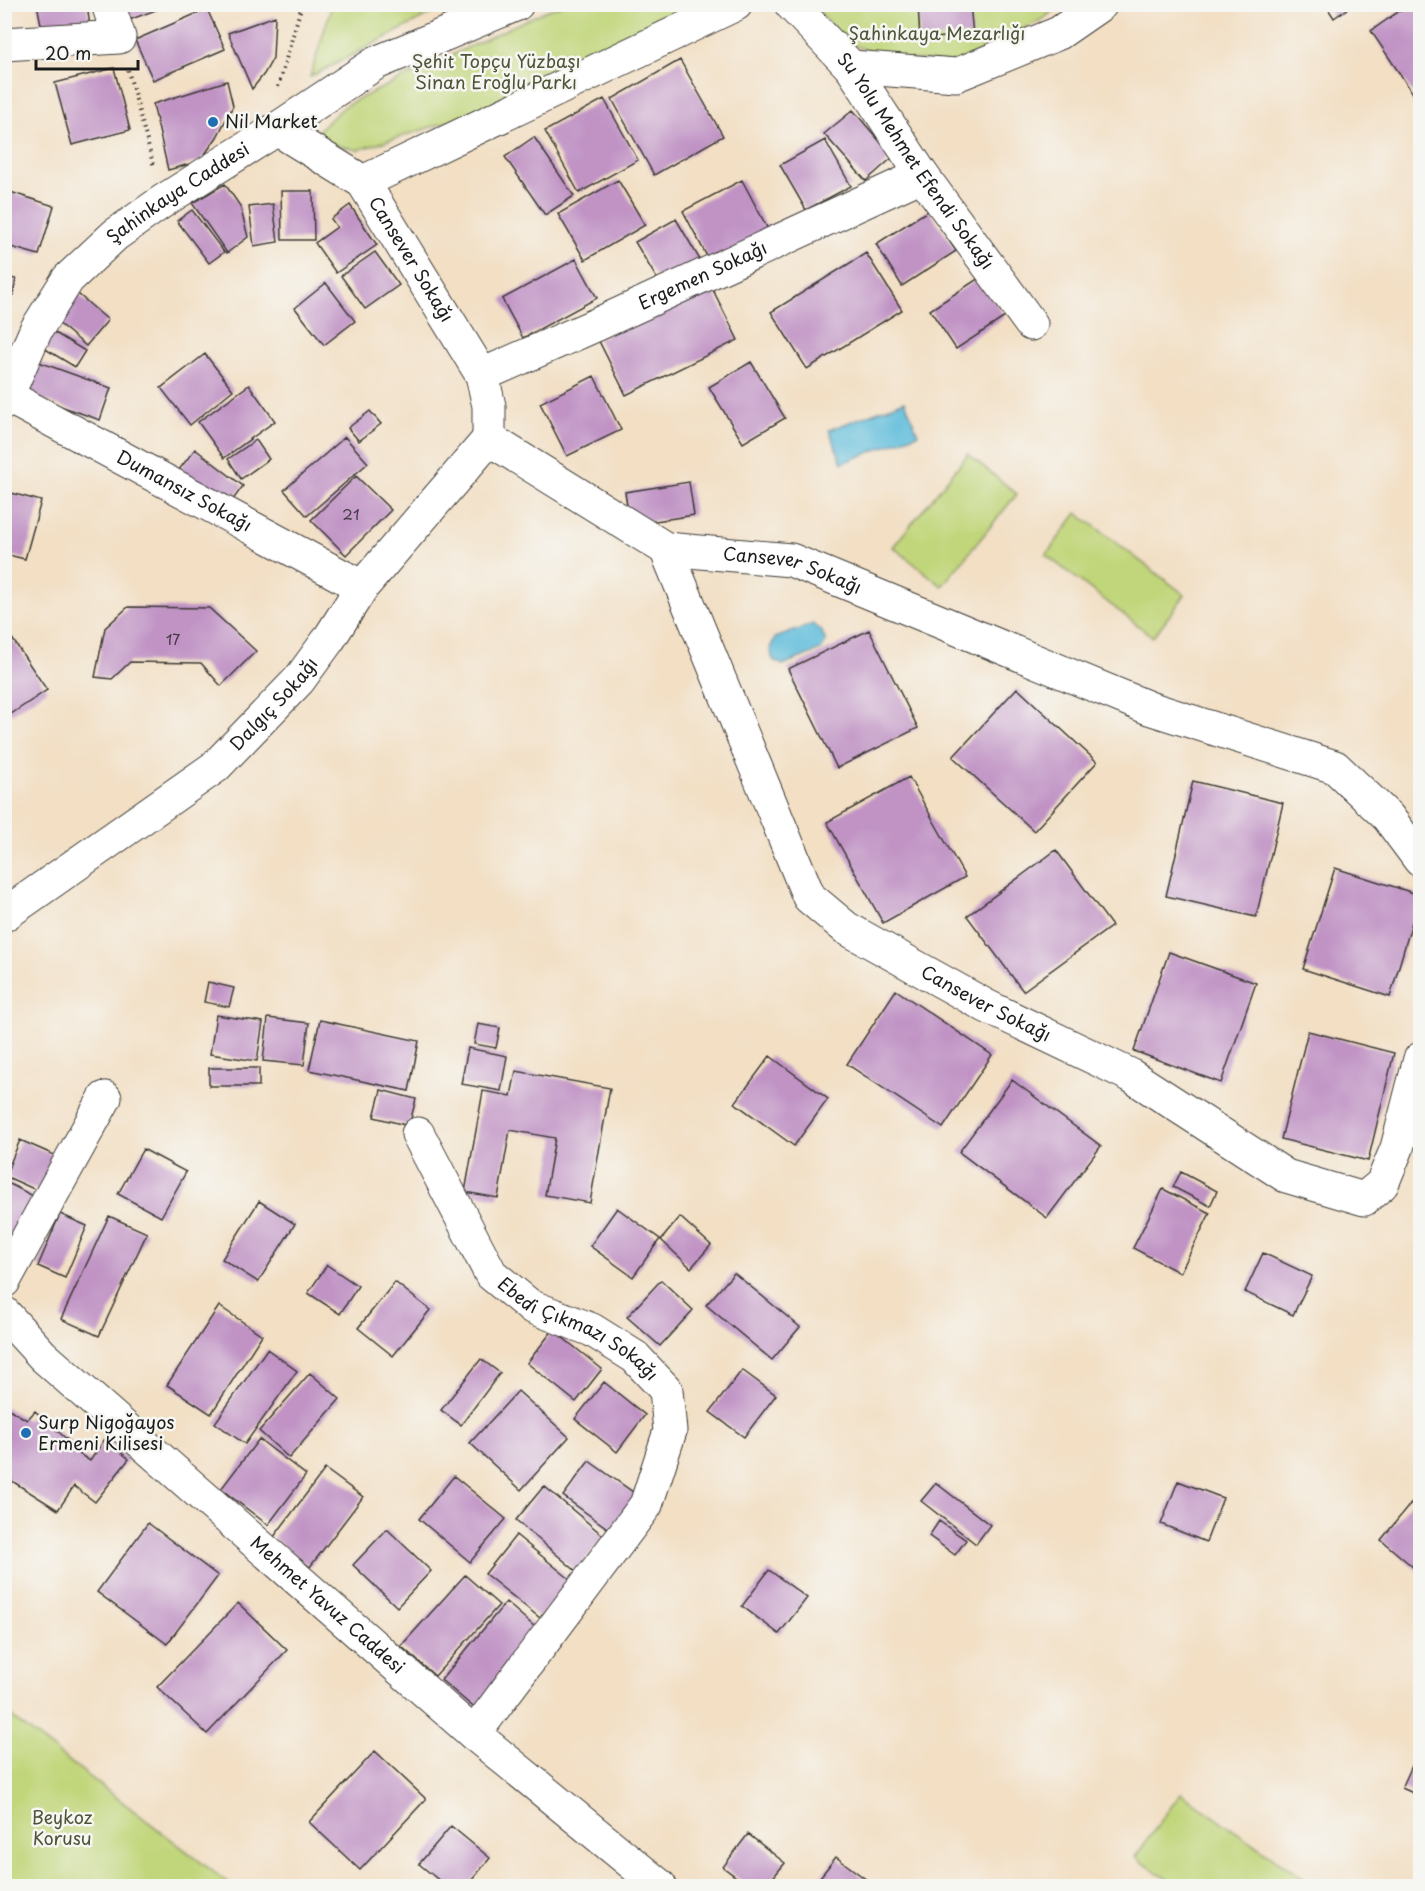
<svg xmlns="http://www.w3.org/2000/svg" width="1425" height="1891" viewBox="0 0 1425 1891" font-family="'Playpen Sans',sans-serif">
	<rect width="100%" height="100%" fill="#f6f6f2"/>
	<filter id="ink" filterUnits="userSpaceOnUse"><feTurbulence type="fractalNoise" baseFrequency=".0167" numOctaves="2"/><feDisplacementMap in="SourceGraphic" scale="12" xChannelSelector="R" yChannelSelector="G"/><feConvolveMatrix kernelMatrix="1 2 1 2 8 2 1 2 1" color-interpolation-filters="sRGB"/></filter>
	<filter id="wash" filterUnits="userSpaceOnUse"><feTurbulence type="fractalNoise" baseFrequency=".008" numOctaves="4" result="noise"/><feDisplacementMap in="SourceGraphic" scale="24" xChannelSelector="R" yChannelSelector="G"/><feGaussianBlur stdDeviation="1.35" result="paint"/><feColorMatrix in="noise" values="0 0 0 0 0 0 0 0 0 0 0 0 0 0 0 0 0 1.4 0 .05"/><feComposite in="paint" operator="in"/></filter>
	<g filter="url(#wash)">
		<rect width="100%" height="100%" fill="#f2dfc4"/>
		<path fill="#c1d67a" stroke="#6e794b" stroke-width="1.5" d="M566,4L702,5L508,103L358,150L309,139L346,105L545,11Z
			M332,5V4L448,5L310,77Z
			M814,5H1060L1043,19L955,64L887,57L844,42Z
			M968,454L1017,494L942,586L893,547Z
			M1077,513L1185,595L1153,637L1046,555Z
			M5,1712L232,1886H5Z
			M1181,1793L1199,1806L1314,1886H1177L1135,1857Z"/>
		<path fill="#5cbbda" stroke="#3c6c7b" stroke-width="1.5" d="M905,401L918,434L842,463L829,430Z
			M813,624L821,630L826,642L821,650L783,665L773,660L770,648L775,638Z"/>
		<g id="blocks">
			<path fill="#c093c4" d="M37,4H87L90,27L43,35Z
				M123,4H169V5L129,20Z
				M918,4H970L973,35L920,39Z
				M1325,4H1354L1334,18Z
				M1409,4H1420V104L1371,31Z
				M207,9L225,49L153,80L135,40Z
				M275,16L273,58L264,74L252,89L228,33Z
				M680,60L723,136L654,175L612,99Z
				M114,68L130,130L72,145L55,83Z
				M227,81L233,106L217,137L200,161L168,170L153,104Z
				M604,99L638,160L579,193L545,131Z
				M853,110L893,157L866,181L824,134Z
				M534,137L574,196L545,215L505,157Z
				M825,140L851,186L806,210L780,165Z
				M618,180L645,225L585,260L558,214Z
				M742,180L770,233L711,264L683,211Z
				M225,184L240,206L248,237L227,253L192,203Z
				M4,190L54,206L39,255L4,245Z
				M281,191H313L314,240H282Z
				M273,204L278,242L254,246L249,207Z
				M350,205L377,245L336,273L315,243L337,227L331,219Z
				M192,210L224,252L209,263L177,221Z
				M929,210L956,251L902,286L876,244Z
				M676,219L703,265L663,289L635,242Z
				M375,252L399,285L365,309L341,276Z
				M866,253L902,310L807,369L771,312Z
				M576,259L597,298L523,338L502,299Z
				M4,277L16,279L13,295L4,294Z
				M979,278L1005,317L956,349L930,310Z
				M326,283L355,321L324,345L295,308Z
				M710,284L738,340L626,395L598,339Z
				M78,294L108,320L86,346L56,321Z
				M52,331L85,351L75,367L42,347Z
				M205,354L233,390L190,425L161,388Z
				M36,361L111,388L100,420L24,393Z
				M751,362L785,418L743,443L709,387Z
				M594,376L621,430L567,456L540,403Z
				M249,385L275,421L224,458L198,422Z
				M370,411L381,424L359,441L348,428Z
				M345,437L368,463L307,516L284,490Z
				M256,440L269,459L241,479L228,459Z
				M195,449L243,486L227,508L178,471Z
				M356,476L391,510L346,555L311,520Z
				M689,482L694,515L630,525L625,492Z
				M4,491L41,501L25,559L4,554Z
				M128,607L209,608L256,651L221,686L201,663L130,662L112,679L95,677L105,628Z
				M869,630L918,728L837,768L788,669Z
				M9,634L47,690L11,714L4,704V637Z
				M1017,688L1097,762L1034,831L953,757Z
				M909,777L965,877L883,923L827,822Z
				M1193,781L1283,803L1256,917L1166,896Z
				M1056,850L1112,926L1023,991L967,916Z
				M1335,868L1420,895L1390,997L1303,969Z
				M1169,952L1256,983L1221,1083L1134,1051Z
				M208,982L234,988L229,1007L204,1002Z
				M896,990L992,1055L943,1128L847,1064Z
				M216,1015L263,1022L257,1061L210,1054Z
				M268,1018L309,1023L304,1065L263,1061Z
				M320,1020L419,1041L409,1091L309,1070Z
				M478,1024L500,1028L496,1048L474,1044Z
				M1308,1031L1394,1053L1368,1161L1281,1139Z
				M468,1048L507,1056L501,1091L461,1084Z
				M770,1056L828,1099L794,1146L735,1103Z
				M209,1068H259V1086H209Z
				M516,1071L610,1088L590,1203L545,1195L555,1138L510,1130L498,1198L465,1192L483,1091L511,1096Z
				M1012,1080L1101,1146L1047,1218L959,1152Z
				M381,1090L416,1099L409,1126L374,1117Z
				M20,1140L61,1158L45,1194L5,1176Z
				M143,1149L186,1172L161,1217L118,1194Z
				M1181,1172L1217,1191L1210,1206L1173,1187Z
				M4,1181L41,1200L20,1241L4,1234Z
				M1163,1189L1210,1213L1180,1273L1133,1248Z
				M259,1201L295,1224L258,1282L222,1259Z
				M617,1208L660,1239L633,1277L590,1246Z
				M60,1214L87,1226L65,1278L38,1266Z
				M109,1216L147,1233L99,1336L61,1319Z
				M680,1217L711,1245L691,1268L661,1240Z
				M1263,1253L1312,1276L1293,1315L1245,1292Z
				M327,1265L358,1286L340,1314L308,1293Z
				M734,1273L800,1327L772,1360L706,1305Z
				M661,1280L693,1310L660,1346L627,1317Z
				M395,1282L430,1310L393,1356L358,1328Z
				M219,1306L262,1335L211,1414L167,1385Z
				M553,1330L602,1369L576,1402L527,1363Z
				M267,1349L297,1371L245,1444L215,1423Z
				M481,1359L500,1373L461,1425L441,1410Z
				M742,1370L776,1395L744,1437L710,1412Z
				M310,1373L340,1399L289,1458L259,1431Z
				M604,1382L645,1415L617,1452L575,1419Z
				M518,1391L569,1437L521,1490L470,1443Z
				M4,1406L27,1420L35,1411L71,1443L68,1447L90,1461L105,1439L129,1459L95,1502L74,1486L58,1510L4,1476Z
				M259,1439L306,1475L268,1525L221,1489Z
				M589,1461L640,1497L614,1533L563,1496Z
				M325,1469L363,1497L310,1567L273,1538Z
				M454,1476L506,1519L470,1562L419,1519Z
				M1178,1481L1223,1498L1206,1542L1161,1524Z
				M936,1483L990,1525L976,1544L921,1501Z
				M544,1486L605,1537L576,1571L516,1520Z
				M1420,1492V1573L1381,1540Z
				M939,1521L966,1540L955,1555L929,1536Z
				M148,1523L218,1576L167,1644L97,1592Z
				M387,1529L431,1571L397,1607L353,1565Z
				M516,1535L571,1580L540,1618L485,1574Z
				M769,1570L807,1598L779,1634L742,1606Z
				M465,1575L499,1605L435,1676L401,1646Z
				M506,1602L543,1634L478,1711L441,1680Z
				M238,1603L287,1650L207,1734L157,1687Z
				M5,1650H8L6,1674H5Z
				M1420,1748V1796L1402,1788Z
				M375,1751L426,1799L360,1870L309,1822Z
				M451,1826L490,1858L467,1886H446L419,1864Z
				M748,1834L785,1863L766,1886H748L723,1867Z
				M836,1857L875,1886H813Z"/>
		</g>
	</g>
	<g filter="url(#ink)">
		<use href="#blocks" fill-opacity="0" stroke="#3c3935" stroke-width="1.5"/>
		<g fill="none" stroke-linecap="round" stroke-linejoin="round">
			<g stroke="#3c3935" stroke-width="35">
				<g id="street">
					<path id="s1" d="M791,4L851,67L922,175L1031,324"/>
					<path d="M4,44L119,37L108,4"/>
					<path d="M851,67L956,75L1059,33L1101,4"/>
					<path id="s2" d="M277,129L363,182L482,375L489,406V439"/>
					<path d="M363,182L736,4"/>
					<path id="s3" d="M482,375L598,324L922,175"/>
					<path id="s4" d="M7,396L362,587"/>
					<path id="s5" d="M489,439L666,549L809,897L846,928L986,1006L1130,1075L1286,1176L1364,1199L1382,1184L1397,1148L1420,1059"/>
					<path id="s6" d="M666,549L791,560L1149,708L1335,767L1388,817L1420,860"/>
					<path id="s7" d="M4,915L215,767L299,680L329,639L362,587L489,439"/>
					<path id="s8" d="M418,1134L491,1274L530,1306L592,1330L635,1357L666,1390L670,1431L646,1505L474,1734"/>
					<path d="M4,1281L105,1098"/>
				</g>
			</g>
			<g stroke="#3c3935" stroke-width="35">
				<g id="secondary">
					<path id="s9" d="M4,403L36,330L68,279L115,235L163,201L277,129L376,63L517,4"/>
					<path id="s10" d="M4,1313L43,1356L474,1734L660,1886"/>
				</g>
			</g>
			<path stroke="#3c3935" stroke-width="4" stroke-dasharray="1.5 4.5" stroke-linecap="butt" d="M128,70L154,167
				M278,87L302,4"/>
			<use href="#street" stroke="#fff" stroke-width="33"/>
			<use href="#secondary" stroke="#fff" stroke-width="33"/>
		</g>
	</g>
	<g fill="#1f6fb2" stroke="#f6f6f2" stroke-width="2">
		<circle cx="213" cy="122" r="6"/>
		<circle cx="26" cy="1433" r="6"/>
	</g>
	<g text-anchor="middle" stroke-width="5" stroke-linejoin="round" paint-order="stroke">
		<g font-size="15" fill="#453a46">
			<text x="351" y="520">21</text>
			<text x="173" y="645">17</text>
		</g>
		<g font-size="18" fill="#4e5438" stroke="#f6f6f2">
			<text x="937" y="40">Şahinkaya Mezarlığı</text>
			<text x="496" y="68">Şehit Topçu Yüzbaşı<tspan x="496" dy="21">Sinan Eroğlu Parkı</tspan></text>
			<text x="62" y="1824">Beykoz<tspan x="62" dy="21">Korusu</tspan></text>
		</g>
		<g font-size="18" fill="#1c1c1c" stroke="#f6f6f2" text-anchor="start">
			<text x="225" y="128">Nil Market</text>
			<text x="38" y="1429">Surp Nigoğayos<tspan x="38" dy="21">Ermeni Kilisesi</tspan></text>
		</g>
		<g font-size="18" fill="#1c1c1c" stroke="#f6f6f2">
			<text dy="6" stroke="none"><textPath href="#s1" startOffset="201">Su Yolu Mehmet Efendi Sokağı</textPath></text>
			<text dy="6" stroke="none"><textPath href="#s9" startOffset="280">Şahinkaya Caddesi</textPath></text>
			<text dy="6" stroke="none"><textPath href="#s2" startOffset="192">Cansever Sokağı</textPath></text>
			<text dy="6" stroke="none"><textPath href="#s3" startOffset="242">Ergemen Sokağı</textPath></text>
			<text dy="6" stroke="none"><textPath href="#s4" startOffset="201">Dumansız Sokağı</textPath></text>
			<text dy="6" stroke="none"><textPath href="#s6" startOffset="129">Cansever Sokağı</textPath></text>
			<text dy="6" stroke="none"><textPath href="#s7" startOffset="344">Dalgıç Sokağı</textPath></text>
			<text dy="6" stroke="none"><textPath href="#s5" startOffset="792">Cansever Sokağı</textPath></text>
			<text dy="6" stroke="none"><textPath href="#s8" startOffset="262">Ebedi Çıkmazı Sokağı</textPath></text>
			<text dy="6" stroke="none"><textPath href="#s10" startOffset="436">Mehmet Yavuz Caddesi</textPath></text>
		</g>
	</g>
	<rect width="1425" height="1891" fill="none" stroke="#f6f6f2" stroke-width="24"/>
	<path d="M36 60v9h102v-9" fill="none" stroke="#1c1c1c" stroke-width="3"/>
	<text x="45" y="60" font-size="18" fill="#1c1c1c" stroke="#f6f6f2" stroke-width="4.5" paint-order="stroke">20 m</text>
</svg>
